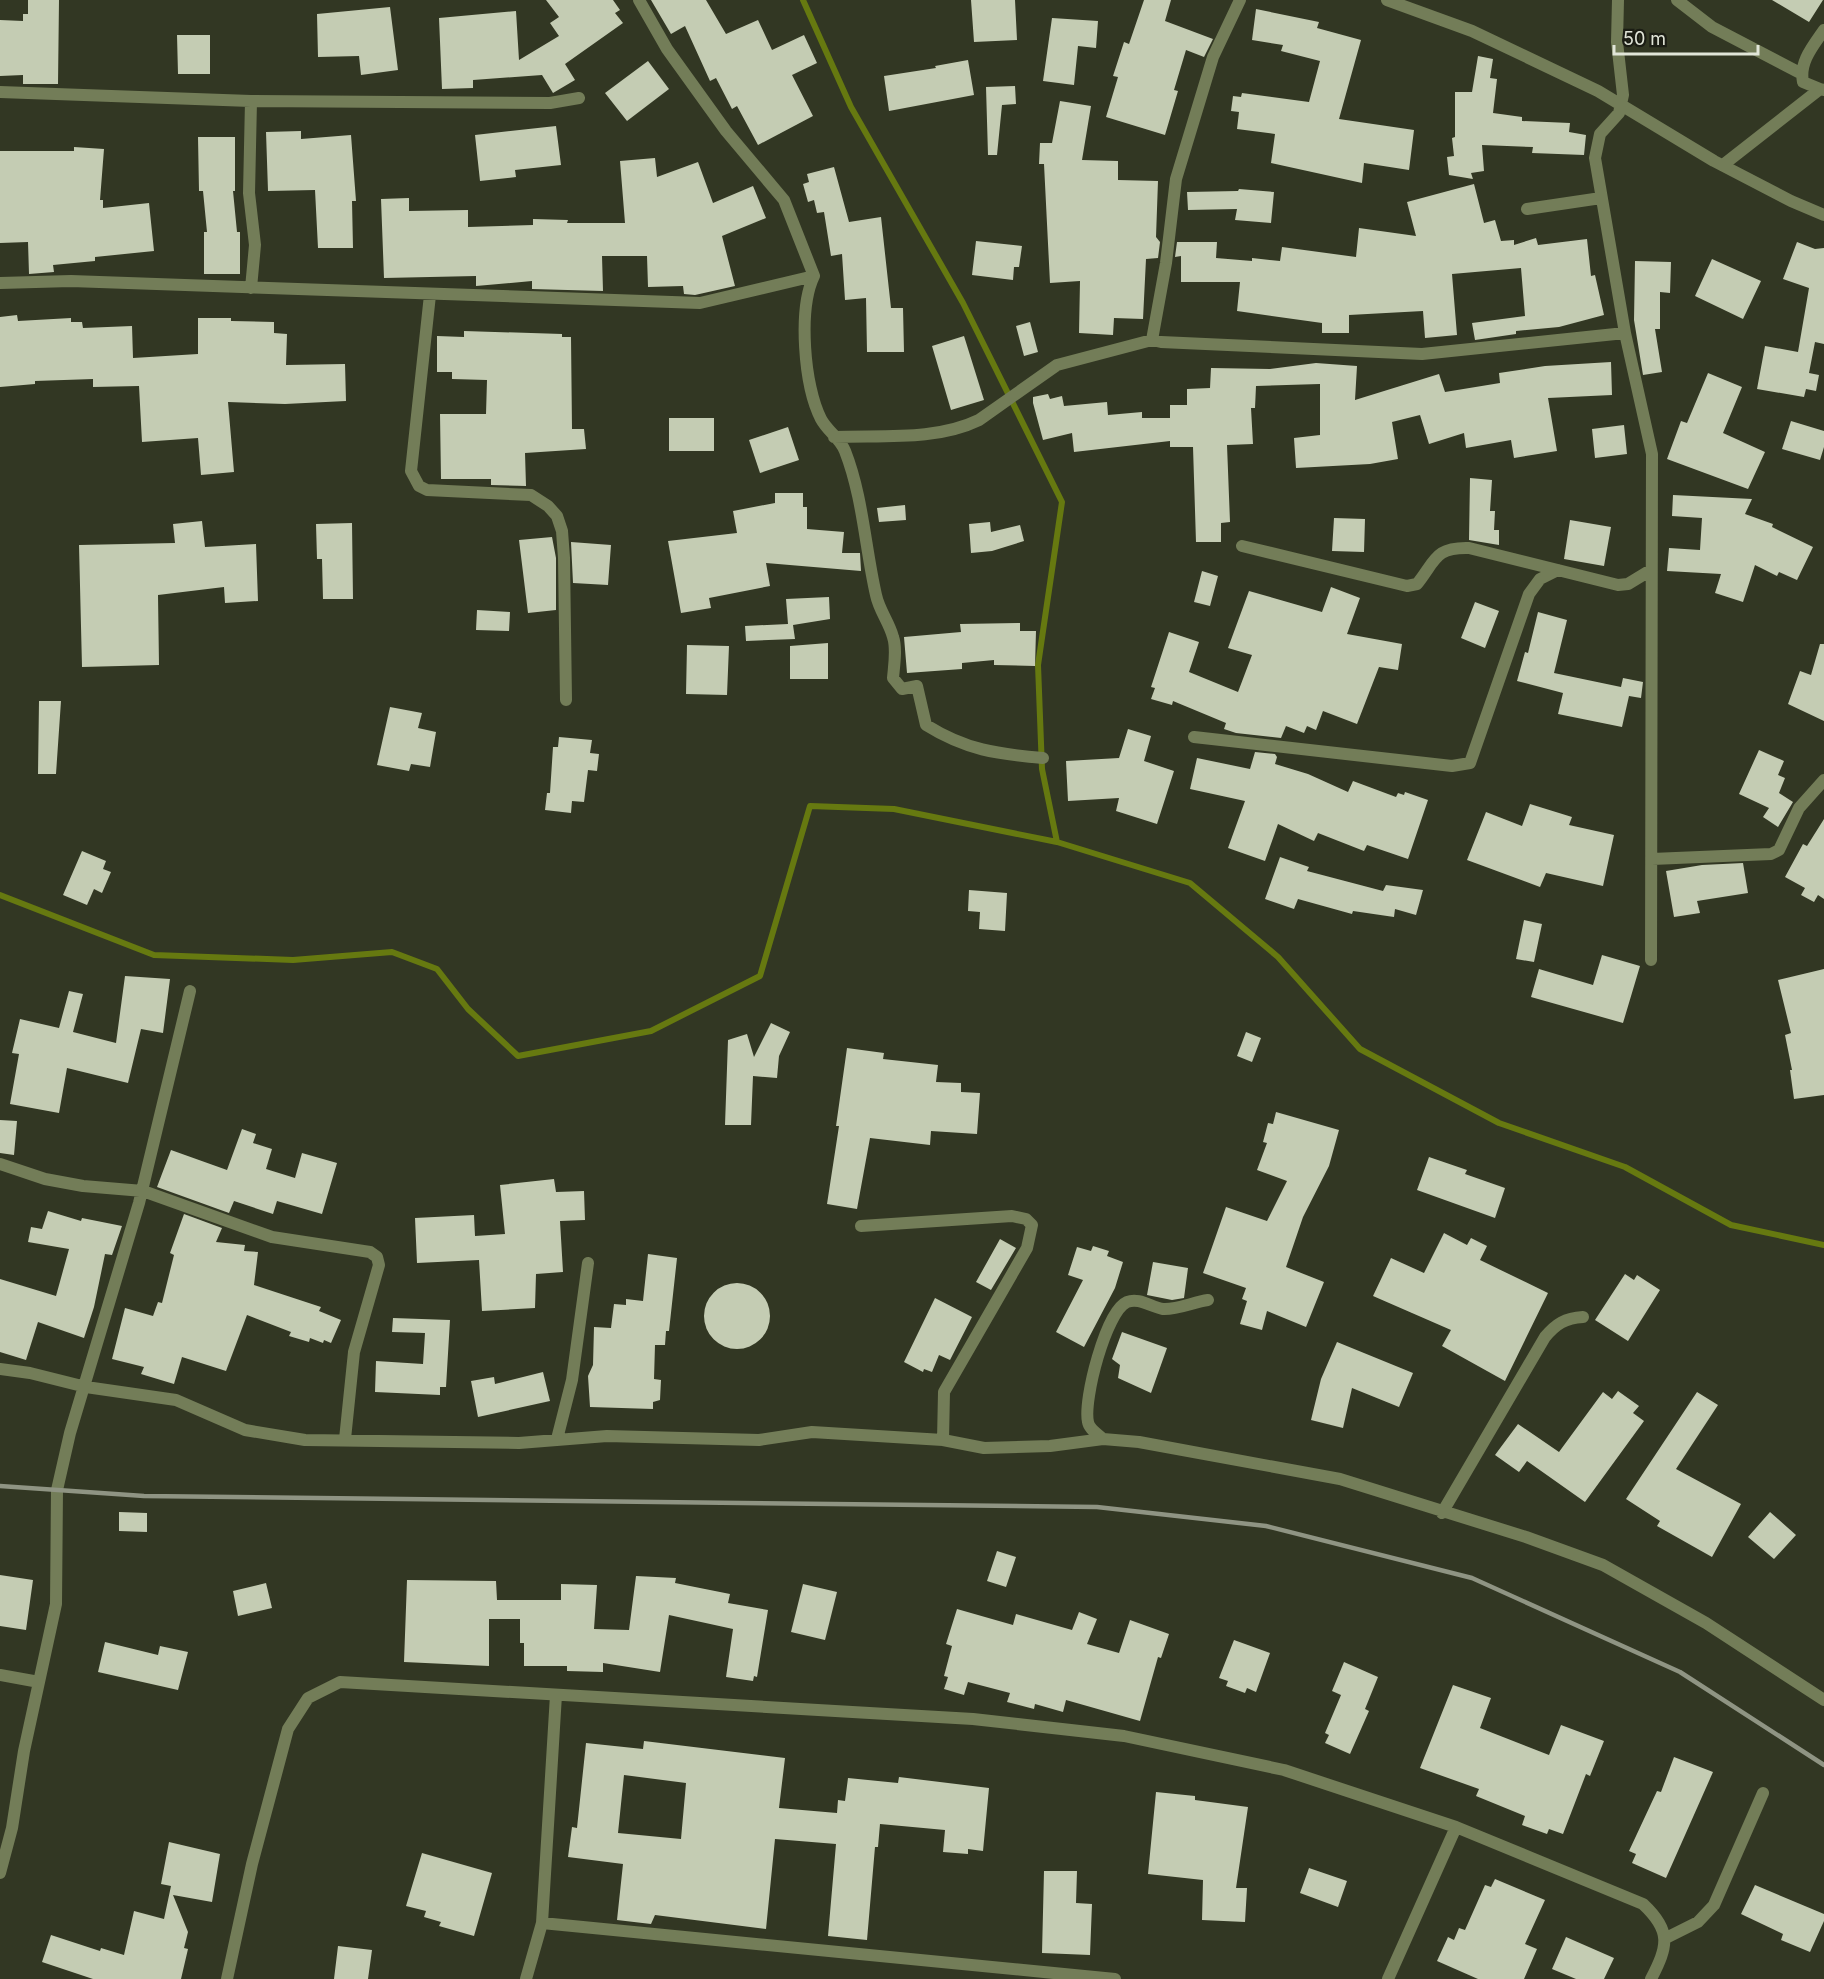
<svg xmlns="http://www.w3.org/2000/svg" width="1824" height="1979" viewBox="0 0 1824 1979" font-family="Inter,sans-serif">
	<rect width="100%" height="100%" fill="#323723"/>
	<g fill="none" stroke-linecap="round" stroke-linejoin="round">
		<path stroke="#667910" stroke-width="6" d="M803,0L851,107L963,303L1062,502L1038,665L1042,769L1057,842
			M0,895L154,955L293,960L392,952L437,969L468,1009L518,1056L651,1031L760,976L810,806L894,809L1057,842L1190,883L1278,957L1360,1049L1499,1123L1625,1167L1731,1225L1824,1245"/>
	</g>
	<path fill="#c4ccb3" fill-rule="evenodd" d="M28,0H59L58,84H23V75L0,76V20L23,21V14H28Z
		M546,0H613L620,10L615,13L623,23L565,64L575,80L553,93L542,75L473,80V88L442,89L439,18L516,11L519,60L559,36L550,23L559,17Z
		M651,0H706L726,34L758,20L772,50L804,35L817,63L792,75L813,116L758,145L737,106L732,109L716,78L710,81L685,26L671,34Z
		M971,0H1015L1017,40L974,42Z
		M1144,0H1171L1165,21L1213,39L1204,57L1186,50L1174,90L1178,91L1165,135L1106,117L1118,77L1113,76L1124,42L1129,44Z
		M1772,0H1823L1809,22Z
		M390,7L398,70L361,75L359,56L318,57L317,14Z
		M1256,9L1319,22L1317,28L1361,40L1339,119L1414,130L1409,170L1364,163L1362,183L1271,163L1275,134L1237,129L1239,112L1231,111L1233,96L1241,97L1242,93L1309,102L1320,61L1281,51L1283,45L1252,40Z
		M1052,18L1098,21L1096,48L1078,46L1074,85L1043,81Z
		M177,35H210V74H178Z
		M1478,56L1493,59L1490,78L1497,79L1493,113L1522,117V121L1570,123L1569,132L1586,135L1584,155L1532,153L1533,147L1482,145L1484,171L1471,173L1473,179L1449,175L1447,157L1454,156L1452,138L1455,137V92H1472Z
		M968,60L974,95L889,111L884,76L936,68L935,66Z
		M648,61L669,89L627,121L605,93Z
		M1015,86L1016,104L1002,105L997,155H988L986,87Z
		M1060,101L1091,106L1082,160L1118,161V180L1158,181L1156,237L1160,242L1158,258L1146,259L1143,319L1114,318L1113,335L1079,333L1080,281L1050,283L1044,164H1039L1040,143H1052Z
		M556,126L561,165L515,170L516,177L480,181L475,135Z
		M301,131V139L351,135L356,201H352L353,248H318L315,190L268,191L266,132Z
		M198,137H235V191H233L237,232H240V274H204V232H207L203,191H199Z
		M74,147L104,149L100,200H103V208L149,203L154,251L95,257V261L53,265L54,272L29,274L28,242L0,243V151H74Z
		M655,158L657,177L698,162L713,203L753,186L766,218L722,236L735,286L695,295L684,294L683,286L648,287L647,256H602L603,291L532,289V281L476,286V276L384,278L381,199L409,198V211L468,210V227L533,225V219L568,220L567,223H625L620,161Z
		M834,167L849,222L881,217L891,308H903L904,352H867L866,298L845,300L842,254L831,256L824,212L817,213L814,200L808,202L803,184L809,182L807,174Z
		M1474,184L1484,223L1495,220L1501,241L1514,240V245L1536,238L1538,245L1587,239L1591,276L1595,275L1604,315L1559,327L1516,331V334L1475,340L1472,323L1525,316L1521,268L1452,274L1457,335L1425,338L1423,311L1349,315V333H1322V323L1237,311L1240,282H1181V256L1175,257L1177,242H1217L1216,258L1252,261V258L1280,261L1282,247L1356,257L1359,228L1416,236L1407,202Z
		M1239,189L1274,192L1271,223L1235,220L1237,209L1188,210L1187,192L1238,191Z
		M976,241L1022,246L1019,267H1014L1013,280L972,275Z
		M1797,242L1815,249L1824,248V344L1815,342L1809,373L1819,375L1816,391L1806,389L1804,397L1757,389L1765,346L1798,352L1809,288L1783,279Z
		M1712,259L1761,281L1743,319L1695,296Z
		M1635,261L1671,262L1670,293L1660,292V329H1655L1662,372L1643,375L1634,320Z
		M17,315L18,321L71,318V322H82L83,328L132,326L133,358L198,354V318H231V321L274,322V333L287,334L286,365L345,364L346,401L285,404L228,402L234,472L201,475L198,438L142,442L139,386L93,387V379L35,381V384L0,387V317Z
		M1030,322L1038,352L1024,356L1016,326Z
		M464,331L562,334V337H571L572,429H584L586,449L525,453L526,486L491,485V479H441L440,414H486L487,380L452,379V372H437V336L464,337Z
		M964,336L984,400L951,410L932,346Z
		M1611,362L1612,395L1548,398L1557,451L1514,458L1511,440L1466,448L1464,433L1429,444L1420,415L1392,422L1398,459L1370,464L1296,468L1294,438L1320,435V384L1256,386L1255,408H1251L1253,444L1227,445L1230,522L1221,523V542H1196L1193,447H1170V441L1074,452L1072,433L1043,440L1033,403V397L1048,394L1050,399L1062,396L1064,406L1107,402L1108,415L1142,412V418H1170V405H1187V389L1210,388L1211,368L1270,369L1316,363L1357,366L1355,400L1439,374L1445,392L1500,383L1499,373L1545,366Z
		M1708,373L1742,387L1723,433L1765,452L1748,489L1667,459L1681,421L1687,423Z
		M669,418H714V451H669Z
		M1791,421L1824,431V447L1820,460L1782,449Z
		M1624,425L1627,454L1595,458L1592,429Z
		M788,427L799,460L760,473L749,440Z
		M1470,478L1492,480L1490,511H1495L1494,530H1499V545L1469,540Z
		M775,493H803V507H807V529L844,532L842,553H860L861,571L766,563L770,586L709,598L711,608L681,613L668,541L737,533L733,511L775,503Z
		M1673,495L1752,499L1745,514L1773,524L1772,527L1813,547L1797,580L1779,572L1777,576L1755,565L1743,602L1715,593L1721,574L1667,571L1669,548L1700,550L1702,518L1672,516Z
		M905,505L906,520L879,522L877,508Z
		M1334,518L1365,519L1364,552L1332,551Z
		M1570,520L1611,527L1604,566L1564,559Z
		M202,521L205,547L256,544L258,601L225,603L224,587L158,595L159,665L82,667L79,545L175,543L173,524Z
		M990,522L991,532L1020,525L1024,541L992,551L971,553L969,524Z
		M352,523L353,599H323L322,559H317L316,524Z
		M552,537L556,558V610L528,613L519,540Z
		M571,542L611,545L608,585L573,583Z
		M1202,571L1218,576L1210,606L1194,602Z
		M1331,587L1360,598L1347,634L1402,644L1398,670L1379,667L1357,724L1323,711L1316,730L1307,726L1304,733L1286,726L1281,738L1236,733L1224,729L1226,723L1173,701L1172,705L1151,699L1155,688L1151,687L1169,632L1199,642L1189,672L1238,692L1252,655L1228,648L1249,591L1322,612Z
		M829,597L830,619L793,625L795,639L746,641L745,626L788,624L786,599Z
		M1475,602L1499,611L1485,648L1461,638Z
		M477,610L510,612L509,631L476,630Z
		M1538,612L1567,620L1554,673L1621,687L1623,678L1643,682L1641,698L1629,696L1622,727L1558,714L1563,693L1517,681L1525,652L1528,653Z
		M1020,623V631H1036L1035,666L994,665V660L962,663V669L907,673L904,637L961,632L960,624Z
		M828,643V679H790V646Z
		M1820,644H1824V721L1788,704L1800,671L1811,675Z
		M687,645L729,646L727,695L686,694Z
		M39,701H61L56,774H38Z
		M390,707L422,713L418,728L436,732L430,767L411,764L409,771L377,765Z
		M1128,729L1151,736L1144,761L1174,771L1157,824L1116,811L1119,798L1068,801L1066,761L1119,758Z
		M559,737L592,740L590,753L599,754L597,771L588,770L584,802L572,801L571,813L545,810L547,793H550L553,747H558Z
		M1759,750L1784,761L1778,775L1785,778L1779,793L1793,802L1778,827L1763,817L1769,808L1739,794Z
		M1255,752L1275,754L1277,757L1275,764L1308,774L1348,792L1353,781L1396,797L1398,793L1404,795L1405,792L1428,800L1408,859L1367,845L1364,851L1318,833L1314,841L1278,824L1265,861L1228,848L1245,801L1190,789L1197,758L1250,769Z
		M1530,804L1572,817L1569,825L1614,835L1603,886L1546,873L1540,887L1467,860L1486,812L1522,826Z
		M1824,819V899L1818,895L1814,902L1801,895L1805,888L1785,877L1803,844L1807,846Z
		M82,851L106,861L103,869L111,872L102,893L94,889L87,905L63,895Z
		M1280,857L1309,867L1307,871L1383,891L1386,885L1423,890L1416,915L1395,909L1394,917L1353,911L1352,914L1298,899L1294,909L1265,899Z
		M1743,863L1748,893L1697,901L1700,913L1674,917L1666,871L1702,865Z
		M969,890L1007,893L1005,931L979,929L980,912L968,911Z
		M1524,920L1542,924L1534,962L1516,959Z
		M1602,955L1640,966L1623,1023L1531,997L1539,969L1593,985Z
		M1824,969V1095L1794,1099L1790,1070H1792L1785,1035L1791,1033L1778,980Z
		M125,976L170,979L163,1033L141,1029L128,1083L67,1068L59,1113L10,1104L19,1054L12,1053L20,1019L59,1028L69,991L83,994L73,1032L116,1043Z
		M771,1023L790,1032L779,1056L777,1078L753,1076L751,1125H725L728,1040L747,1034L754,1057Z
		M1246,1032L1261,1038L1252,1062L1237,1056Z
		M847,1048L884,1053L883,1059L938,1065L936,1082L961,1083V1092L980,1093L977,1134L931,1131L930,1145L870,1138L857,1209L827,1204L839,1126H836Z
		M1276,1112L1339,1130L1329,1166L1303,1217L1286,1267L1324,1282L1306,1327L1267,1311L1262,1330L1240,1324L1247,1301L1242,1299L1246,1288L1203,1273L1226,1207L1267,1221L1287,1181L1257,1170L1267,1143L1263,1142L1268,1123L1273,1124Z
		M0,1120L17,1121L14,1155L0,1153Z
		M242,1129L256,1134L253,1143L272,1149L266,1169L295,1178L302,1153L337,1163L322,1214L277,1201L273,1214L234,1201L229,1213L157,1187L171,1150L227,1170Z
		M1429,1157L1467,1170L1465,1174L1505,1188L1495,1218L1417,1190Z
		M554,1179L556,1192L584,1191L585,1220L560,1221L563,1272L536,1274L535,1308L482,1311L479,1260L417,1263L415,1218L474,1215L475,1236L505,1234L500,1185Z
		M48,1211L81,1221L82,1218L122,1226L112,1255L105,1254L94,1307L84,1338L38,1322L26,1360L0,1352V1279L56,1296L69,1249L28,1242L31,1227L42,1229Z
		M184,1214L222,1228L216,1242L245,1245L244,1251L258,1252L254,1285L321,1307L319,1311L341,1320L331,1343L324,1340L323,1343L310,1338L309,1342L289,1336L291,1332L247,1315L226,1371L182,1357L174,1384L141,1374L144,1367L112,1359L125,1308L153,1316L158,1302L162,1303L174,1255L170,1253Z
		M1444,1233L1467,1245L1471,1238L1487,1246L1480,1260L1548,1293L1505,1381L1442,1346L1451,1330L1373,1296L1391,1258L1424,1273Z
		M1000,1239L1016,1248L991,1290L976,1282Z
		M1093,1246L1109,1251L1107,1256L1123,1262L1115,1288L1084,1347L1056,1332L1083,1280L1068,1275L1077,1247L1091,1251Z
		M648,1254L677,1258L669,1331H666L665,1345H655L654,1379L661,1380L660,1400L653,1402V1409L590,1407L588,1376L593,1365L594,1327L611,1328L614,1304L626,1305V1299L643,1301Z
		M1153,1262L1188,1268L1184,1298L1172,1300L1147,1295Z
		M1625,1274L1634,1280L1637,1275L1660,1290L1628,1341L1595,1320Z
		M704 1316a33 33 0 1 1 66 0a33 33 0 1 1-66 0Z
		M935,1298L972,1317L950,1360L939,1355L932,1372L924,1369L923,1372L904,1362Z
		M393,1318L450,1320L446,1387H440V1395L375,1392L376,1361L423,1364L425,1333L392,1332Z
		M1122,1332L1167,1348L1151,1393L1118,1378L1120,1365L1112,1359Z
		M1337,1342L1413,1373L1399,1407L1352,1388L1343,1428L1311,1420L1321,1379Z
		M543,1372L550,1401L478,1417L471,1381L494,1377L495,1384Z
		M1618,1391L1639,1406L1633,1413L1644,1421L1585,1502L1527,1461L1519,1472L1495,1455L1518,1424L1559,1452L1603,1392L1612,1399Z
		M1697,1392L1718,1405L1676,1469L1741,1504L1712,1557L1657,1526L1660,1521L1626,1499Z
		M119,1512L147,1513V1532L119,1531Z
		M1770,1512L1796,1535L1774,1559L1748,1537Z
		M997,1551L1016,1557L1006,1587L987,1581Z
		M0,1575L33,1580L26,1630L0,1626Z
		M636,1576L676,1578L675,1583L730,1594L728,1603L768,1610L757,1677L754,1676L753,1681L726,1677L733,1629L669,1615L660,1672L603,1663V1672L567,1671V1666H524V1643H520V1619H489V1666L404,1662L407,1580L496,1581L497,1600H561V1584L597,1585L594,1629L629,1630Z
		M266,1583L272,1608L238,1616L233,1591Z
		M803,1584L837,1592L825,1640L791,1632Z
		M957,1609L1013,1625L1016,1614L1072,1630L1079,1612L1097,1619L1087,1644L1119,1653L1130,1620L1169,1634L1161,1658L1158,1657L1140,1721L1066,1700L1063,1712L1035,1704L1034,1709L1007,1702L1010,1693L968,1682L964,1695L944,1689L948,1677L944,1676L952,1646L946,1644Z
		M1234,1640L1270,1653L1256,1692L1247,1688L1245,1693L1226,1686L1228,1681L1219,1678Z
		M105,1642L158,1655L160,1646L188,1652L178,1690L98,1672Z
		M1344,1662L1378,1677L1365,1709L1369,1711L1350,1754L1325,1743L1329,1735L1325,1733L1341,1695L1332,1691Z
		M1453,1685L1491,1698L1480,1728L1549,1755L1561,1725L1604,1741L1590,1776L1586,1774L1563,1834L1549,1829L1547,1834L1522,1825L1525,1816L1476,1796L1479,1789L1420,1768Z
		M644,1741L785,1758L779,1808L837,1813L838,1800L845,1801L848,1778L898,1783L899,1777L989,1788L983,1851L968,1849V1854L943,1852L945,1830L880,1824L878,1847H875L867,1940L828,1936L836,1844L775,1839L766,1929L655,1915L651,1924L617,1920L623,1864L568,1857L572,1827L577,1828L586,1743L643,1749ZM624,1775L686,1783L681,1839L618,1833Z
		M1674,1757L1713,1772L1666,1878L1632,1863L1636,1854L1629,1851L1657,1791L1661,1792Z
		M1156,1792L1195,1796V1800L1248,1807L1236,1888H1247L1245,1922L1202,1920L1203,1880L1148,1874Z
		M169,1842L220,1854L212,1902L173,1895L188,1932L184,1948L188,1949L181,1979H93L42,1962L51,1935L100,1951L101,1948L124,1955L134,1911L164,1919L171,1886L161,1884Z
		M422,1853L492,1873L474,1936L439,1926L441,1922L424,1917L426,1911L406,1906Z
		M1309,1868L1347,1881L1338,1907L1300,1893Z
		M1044,1871H1077L1076,1903L1092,1904L1090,1955L1042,1953Z
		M1495,1879L1545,1900L1525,1944L1537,1949L1524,1979H1478L1437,1961L1448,1937L1454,1940L1459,1928L1465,1930L1485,1885L1491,1887Z
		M1755,1885L1824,1914V1921L1810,1952L1781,1940L1783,1934L1741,1914Z
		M1566,1937L1614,1958L1604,1979H1576L1552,1969Z
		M338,1946L372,1950L368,1979H334Z"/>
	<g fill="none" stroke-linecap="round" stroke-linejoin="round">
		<path stroke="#737d58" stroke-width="12" d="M639,0L667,49L726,131L784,200L814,276C798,309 804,386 821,419C828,432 840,438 845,451C863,497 865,547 876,595C879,610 889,622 893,637C897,649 894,666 893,678L902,689L917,686L926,725C966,750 997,754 1043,758
			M1387,0L1472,31L1598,91L1714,161L1791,201L1824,215
			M1618,0L1617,42L1623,95L1619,113L1600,134L1595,158L1625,333L1652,454L1651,960
			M1677,0L1712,27L1802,74
			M1820,89L1803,82C1799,62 1813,46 1824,30
			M0,92L251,101
			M1723,165L1820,89L1824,90
			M1527,209L1601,198
			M0,283L71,281L700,303L814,276
			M251,288L255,245L249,193L251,101L550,103L579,98
			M430,295L411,471L419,486L427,490L531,495L548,506L557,516L562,531L564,558L566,700
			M1152,340L1166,263L1176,179L1213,57L1240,0
			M834,437C881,435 936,441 979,420L1057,365L1152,340L1161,342L1422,354L1625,333
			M1242,546L1407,586L1417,584C1436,560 1435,547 1469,548L1618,585L1628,584L1651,570
			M1194,737L1452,766L1470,763L1529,594L1540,579L1558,570
			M1652,859L1771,854L1779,850L1799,808L1824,780
			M0,1164L45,1179L83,1186L143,1191L272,1237L370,1252L377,1257L379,1265L354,1352L345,1439
			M861,1226L1012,1216L1026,1219L1032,1225L1027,1248L944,1392L943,1440
			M0,1369L30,1373L86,1387L176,1400L245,1430L305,1440L519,1443L607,1436L759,1440L812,1432L943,1440L984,1448L1050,1446L1103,1439L1139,1442L1340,1479L1526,1537L1603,1565L1706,1623L1824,1700
			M557,1439L572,1380L588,1263
			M1103,1439C1098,1434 1089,1429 1088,1422C1083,1400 1106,1311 1127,1302C1139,1297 1151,1307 1163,1309C1176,1310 1194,1302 1208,1300
			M1442,1513L1545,1337C1556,1324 1565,1318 1583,1317
			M0,1675L39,1682
			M0,1873L12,1828L24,1751L56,1604L57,1490L70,1433L139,1203L190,991
			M542,1923L1115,1979
			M1666,1938L1698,1922L1714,1905L1763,1793
			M227,1979L252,1864L288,1729L308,1698L340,1682L973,1719L1124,1736L1284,1770L1456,1827L1643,1904C1672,1931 1668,1946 1651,1979
			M526,1979L542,1923L556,1695
			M1388,1979L1456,1827"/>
		<path stroke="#8f9483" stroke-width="4.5" d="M0,1486L144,1496L1097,1507L1266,1526L1472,1578L1680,1672L1824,1765"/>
	</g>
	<path d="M1614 45v9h144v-9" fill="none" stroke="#e1e5d8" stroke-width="3"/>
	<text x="1623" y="45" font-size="18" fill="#e1e5d8" stroke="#1b1d14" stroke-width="4.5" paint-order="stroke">50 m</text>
</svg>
